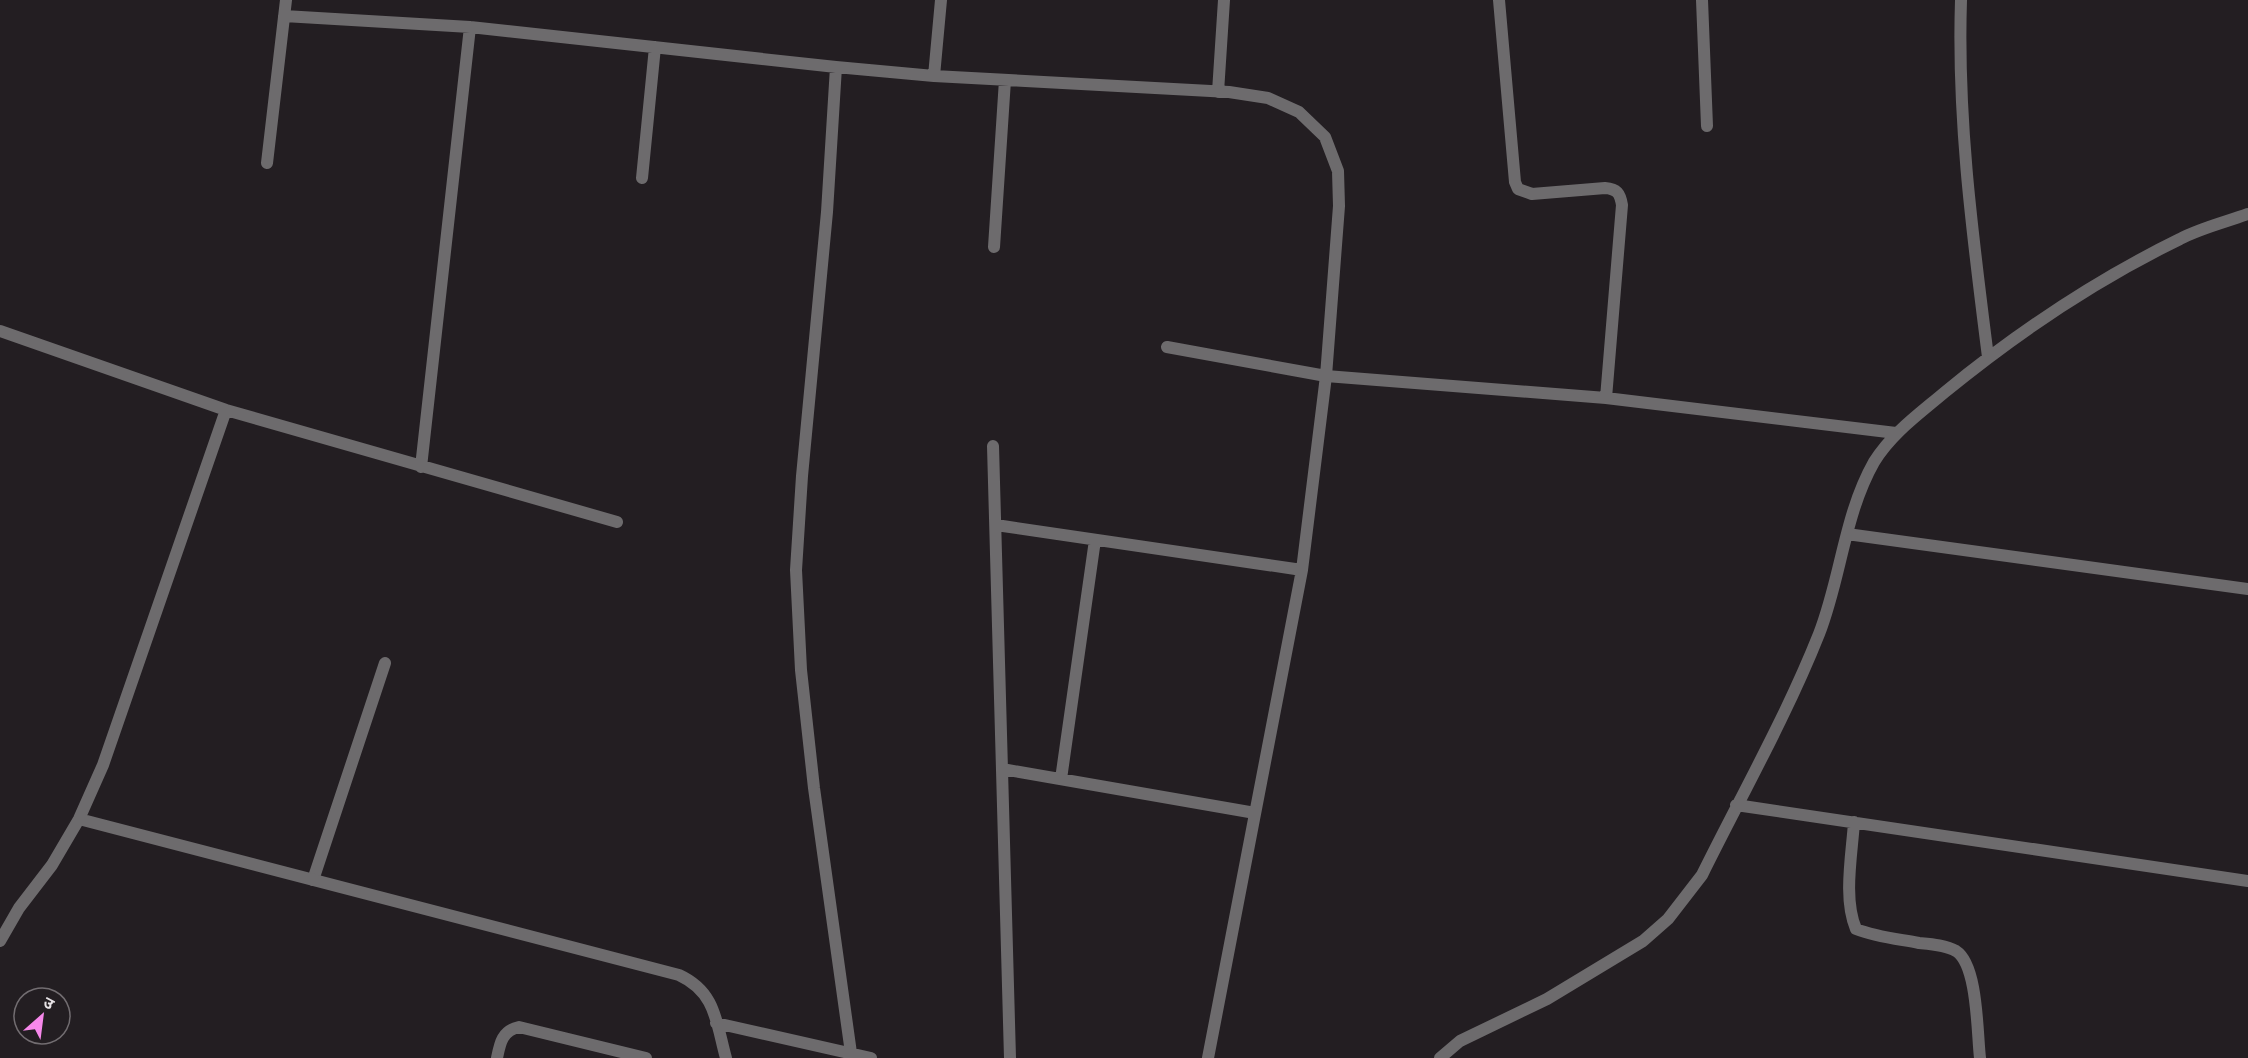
<svg xmlns="http://www.w3.org/2000/svg" width="2248" height="1058" viewBox="0 0 2248 1058" font-family="'Public Sans','Noto Sans Devanagari',sans-serif">
	<rect width="100%" height="100%" fill="#231e22"/>
	<g fill="none" stroke-linecap="round" stroke-linejoin="round">
		<path stroke="#6d6b6d" stroke-width="12" d="M313,880L385,663"/>
		<path stroke="#6d6b6d" stroke-width="12" d="M1499,0L1515,182L1518,189L1532,194L1605,188C1617,189 1620,193 1622,205L1606,398
			M1702,0L1707,126
			M1961,0C1957,120 1973,238 1988,357
			M284,16L470,27L836,67L934,76L1229,92L1268,98L1299,112L1325,137L1338,171L1339,206L1326,376L1302,570L1208,1058
			M836,67L827,212L802,476L796,570L801,670L814,788L851,1053
			M934,76L941,0
			M1218,92L1224,0
			M267,163L286,0
			M642,178L655,47
			M994,247L1005,80
			M0,331L226,410L617,522
			M1167,347L1326,376L1606,398L1896,433
			M993,446L1010,1058
			M421,467L470,27
			M996,525L1302,570
			M1847,534L2248,589
			M1002,769L1255,813
			M1061,779L1095,540
			M1736,805L2248,881
			M79,819L679,975C716,992 716,1022 726,1058
			M1854,822C1852,854 1843,899 1856,929C1876,937 1898,939 1919,943C1930,944 1946,945 1956,951C1978,965 1977,1033 1980,1058
			M0,941L19,908L52,865L79,819L103,765L226,410
			M716,1023L871,1058
			M497,1058C500,1043 502,1031 519,1027L646,1058
			M1440,1058L1460,1041L1547,999L1643,941L1668,919L1702,875C1741,796 1786,717 1819,634C1841,578 1844,515 1874,462C1892,433 1919,414 1945,392C2017,333 2096,280 2180,239C2201,228 2226,222 2248,214"/>
	</g>
	<g transform="translate(42 1016) rotate(28)"><circle r="28" fill="#231e22" stroke="#726d71" stroke-width="1.5"/>
	<path d="M0-4.5L10 22L0 15L-10 22Z" fill="#f788eb"/>
	<text y="-9" font-size="16" font-weight="bold" text-anchor="middle" fill="#e8e4e7">उ</text>
	</g>
</svg>
